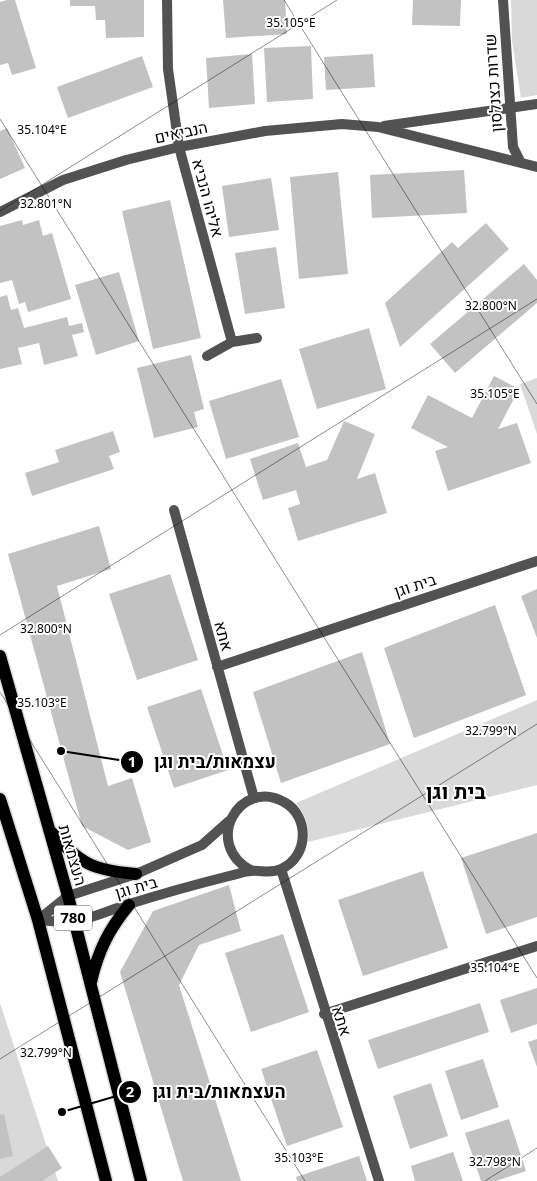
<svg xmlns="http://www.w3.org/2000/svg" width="537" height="1181" viewBox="0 0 537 1181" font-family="'Noto Sans',Heebo,sans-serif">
	<rect width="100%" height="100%" fill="#fff"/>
	<path fill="#d9d9d9" d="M511,0H537V95L521,98L512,41Z
		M537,378V434L520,384Z
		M537,700V785L308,842C309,825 306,816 296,803Z
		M0,1003L58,1181H0Z"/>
	<path fill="#c2c2c2" d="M7,0H15L36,68L12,75L8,63L0,65V2Z
		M70,0H144V37L106,38L105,20H96L95,6H70Z
		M223,0H285L287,34L226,38Z
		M413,0H461L460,26L412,25Z
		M311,46L313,99L267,102L264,48Z
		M252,54L255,104L209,108L206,58Z
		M373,54L375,87L326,90L324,57Z
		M142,56L153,87L68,118L57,87Z
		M7,128L25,168L0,179V131Z
		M464,170L467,213L372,218L370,175Z
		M338,172L348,274L299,279L290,177Z
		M271,178L279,230L229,237L222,186Z
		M170,200L201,338L153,349L122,211Z
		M22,220L23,225L39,220L43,236L52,233L71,299L28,312L25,302L19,304L12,280L0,283V226Z
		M486,223L509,249L400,347L385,303L452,242L458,248Z
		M276,247L285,308L245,314L235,253Z
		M524,264L537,280V303L455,373L430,344Z
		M119,272L139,341L96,355L75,285Z
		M7,295L11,310L18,308L24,328L67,317L69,326L82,323L84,332L72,335L78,356L44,365L39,343L18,348L22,364L0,369V297Z
		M369,328L386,389L317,409L299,349Z
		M191,355L204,409L194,412L198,427L154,438L137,368Z
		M494,376L519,389L498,429L517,423L531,463L448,491L435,451L448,447L411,428L428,395L472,418Z
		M281,379L299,437L226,459L209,401Z
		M344,421L375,434L357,479L375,473L387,513L298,541L288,508L300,504L296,490L263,500L250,459L298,443L306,467L327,460Z
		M113,431L120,452L109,456L114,469L32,496L25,473L59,462L55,450Z
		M99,526L111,569L57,586L108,786L132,778L151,842L128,850L82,826L8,554Z
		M170,574L198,660L137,680L109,594Z
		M537,589V638L521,596Z
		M495,605L526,695L414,738L384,648Z
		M362,652L390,744L281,783L253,692Z
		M201,689L228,770L174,788L147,707Z
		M537,833V917L486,934L461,858Z
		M423,871L448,948L363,976L338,900Z
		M229,885L241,931L199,945L179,985L241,1181H183L120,972L153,911Z
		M283,934L309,1012L251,1032L225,953Z
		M537,988V1024L511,1033L500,1000Z
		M480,1003L489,1032L378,1069L368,1040Z
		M537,1039V1067L528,1042Z
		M317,1050L343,1127L287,1146L261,1069Z
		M483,1059L499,1107L461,1120L445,1071Z
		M431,1083L448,1136L410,1149L393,1096Z
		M4,1114L13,1156L0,1159V1115Z
		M509,1119L526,1171L496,1181H481L465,1133Z
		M48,1146L62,1168L42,1181H0V1177Z
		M453,1152L463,1181H415L411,1166Z
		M359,1156L367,1181H297L296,1177Z"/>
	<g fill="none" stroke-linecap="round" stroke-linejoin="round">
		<g stroke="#dbdbdb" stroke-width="15">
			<path id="primary" d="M0,656L68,896L141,1181
				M0,799L38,920L106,1181
				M51,832C82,864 91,870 136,874
				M91,982C98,951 109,929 129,905"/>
		</g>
		<path stroke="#525252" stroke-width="10" d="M167,0L168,69L179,147L232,342
			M207,356L232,342L257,338
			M174,510L254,798
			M217,667L537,561
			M281,869L379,1181
			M38,920C50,921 64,923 76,921C93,918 110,910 126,905C161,894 197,884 233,875C238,874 245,871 251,871C262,870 270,874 281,869C309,857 310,816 284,802C240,777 201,844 252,871
			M38,920L68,896L136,874L202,845L229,821
			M324,1014L537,946"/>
		<path stroke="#525252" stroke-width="10" d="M503,0L513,147L521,163
			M384,126L537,104
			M0,212L63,180L126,160L179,147L265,131L342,124L378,127L537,167"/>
		<use href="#primary" stroke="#000" stroke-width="12"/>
	</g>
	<path fill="none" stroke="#000" stroke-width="1" stroke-opacity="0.45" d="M284,0L537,404M0,119L537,978M0,211L337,0M0,635L537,299M0,692L305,1181M0,1059L537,724M485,1181L537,1148"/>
	<g text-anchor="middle" stroke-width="4" stroke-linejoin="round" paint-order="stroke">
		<rect fill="#fff" stroke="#4c4c4c" stroke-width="1" x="54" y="905.5" width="38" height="25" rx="4"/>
		<g font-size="15" font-weight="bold" fill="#000">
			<text x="73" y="923">780</text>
		</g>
		<g font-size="16" fill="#000" stroke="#fff">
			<text transform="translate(493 83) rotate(-94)" y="6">שדרות כצנלסון</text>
			<text transform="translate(181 132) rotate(-12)" y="6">הנביאים</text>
			<text transform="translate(208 198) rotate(75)" y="6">אליהו הנביא</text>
			<text transform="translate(415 585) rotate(-18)" y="6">בית וגן</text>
			<text transform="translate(224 636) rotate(74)" y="6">אתא</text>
			<text transform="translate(73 855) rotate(74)" y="6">העצמאות</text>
			<text transform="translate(136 887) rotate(-16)" y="6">בית וגן</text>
			<text transform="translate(342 1021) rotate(72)" y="6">אתא</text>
		</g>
		<g font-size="21" font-weight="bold" fill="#000" stroke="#fff">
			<text x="456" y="799">בית וגן</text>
		</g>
	</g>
	<g font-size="12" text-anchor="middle" fill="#000" stroke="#fff" stroke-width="4" stroke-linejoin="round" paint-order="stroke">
		<text x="291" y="27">35.105°E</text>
		<text x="42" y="134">35.104°E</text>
		<text x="46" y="208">32.801°N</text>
		<text x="491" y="310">32.800°N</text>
		<text x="495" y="398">35.105°E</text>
		<text x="46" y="633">32.800°N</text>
		<text x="42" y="707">35.103°E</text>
		<text x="491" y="735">32.799°N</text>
		<text x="495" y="972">35.104°E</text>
		<text x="46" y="1057">32.799°N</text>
		<text x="299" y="1162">35.103°E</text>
		<text x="495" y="1166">32.798°N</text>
	</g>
	<path fill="none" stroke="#000" stroke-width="2" d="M61 751L132 762M62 1112L130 1092"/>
	<g fill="#000" stroke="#fff" stroke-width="2">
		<circle cx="61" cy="751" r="5"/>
		<circle cx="62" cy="1112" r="5"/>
		<circle cx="132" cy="762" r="12"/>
		<circle cx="130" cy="1092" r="12"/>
	</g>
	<g font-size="15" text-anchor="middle" font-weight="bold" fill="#fff">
		<text x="132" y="767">1</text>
		<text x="130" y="1097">2</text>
	</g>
	<g font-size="18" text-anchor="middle" font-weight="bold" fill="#000" stroke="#fff" stroke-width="4" stroke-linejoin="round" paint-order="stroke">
		<text x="215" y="768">עצמאות/בית וגן</text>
		<text x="219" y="1098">העצמאות/בית וגן</text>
	</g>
</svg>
